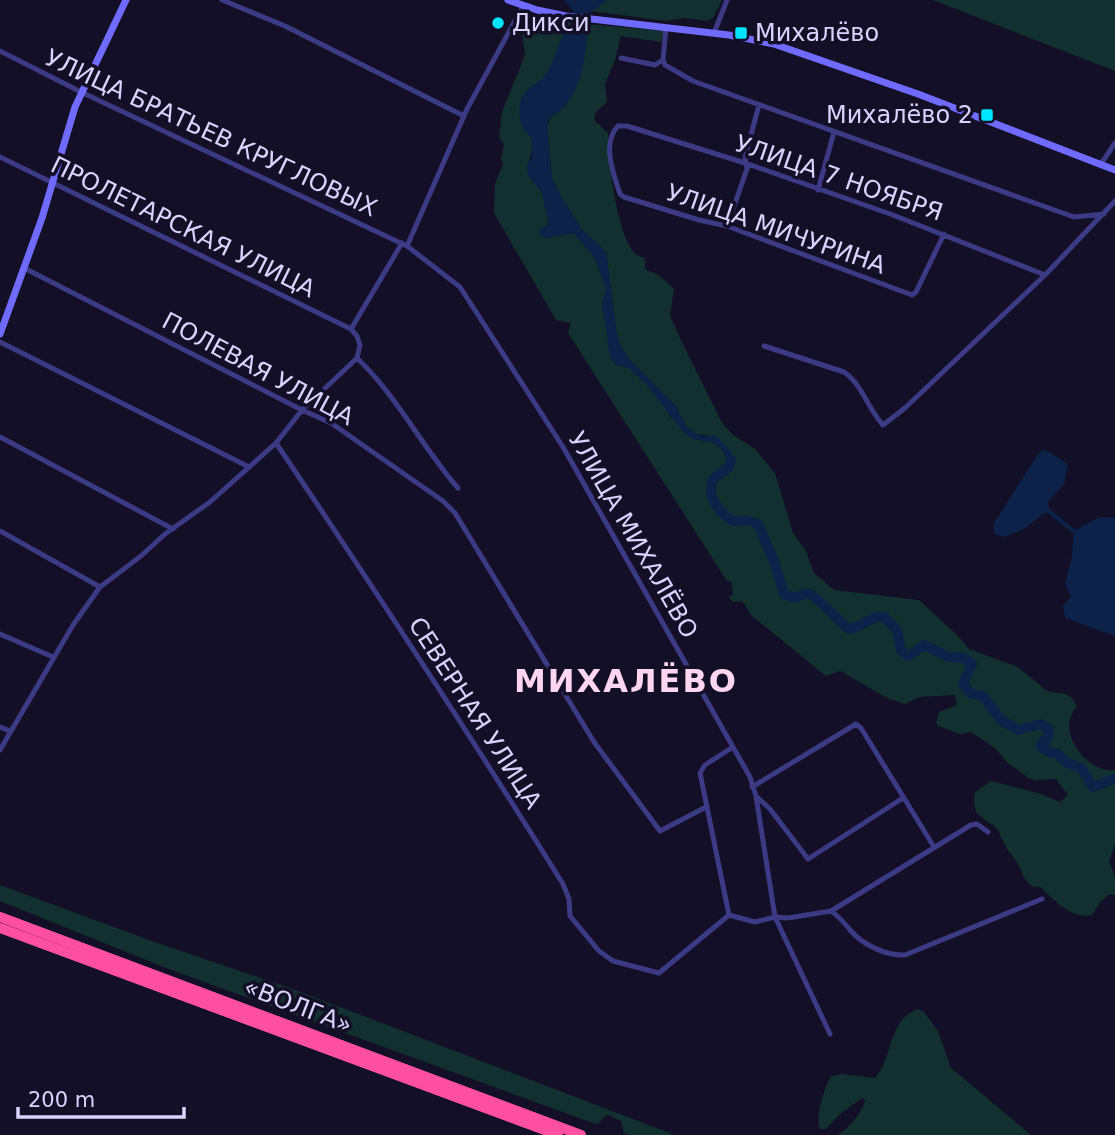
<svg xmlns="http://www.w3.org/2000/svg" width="1115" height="1135" viewBox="0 0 1115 1135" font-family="'DejaVu Sans',sans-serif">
	<rect width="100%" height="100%" fill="#130f26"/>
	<path fill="#12302f" d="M608,0H722L713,18L707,21L684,18L666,21L590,11Z
		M933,0H1115V71Z
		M527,13L573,22L565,30L553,62L544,78L526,91C528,111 538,148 527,165C530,179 534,178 540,189C548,205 551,221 545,238L574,233L595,258L606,288L602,305L611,357L616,365L629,368L646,384L663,403L670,416L694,439L712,442L723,450L726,457L725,467L734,460L709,436L696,434L686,426L675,405L629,359L620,344L616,328L606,252L583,231L563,200L552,178L547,125L552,116L564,108L576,88L587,24L664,31L661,42L621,36L615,60L605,84L607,102L596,112L594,120L608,133C608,160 616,228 632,250C635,255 640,256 645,258V269L660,276L674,289L670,316L680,338L722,423L733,435L755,449L775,473L793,533L806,551L814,573L834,590L919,600L959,637L969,649L1018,667L1047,691L1066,694L1072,698L1077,707C1054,730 1087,774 1115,770V845L1109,861L1115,877V895L1110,894L1100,902L1092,915C1071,920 1054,899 1040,887C1023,888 1024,871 1016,861C1007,849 1004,845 999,832C994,822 979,820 975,809C974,804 974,797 975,792L991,781L1038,793L1060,802L1068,795L1056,779L1035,780L1028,778L1007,762L996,749L971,732L960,734L938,726L936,723L939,712L957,705L955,695L919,697L905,704L887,698L840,671L826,676L752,616L742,601L733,602L729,597L733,594L731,581H727L568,333L571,323L556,320L494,213L495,184L503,164L501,159L504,144L499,138L502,112L525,55L522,34L514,37L509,34L520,14Z
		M0,885L149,940L293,989L675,1135H629L624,1133L621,1121L608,1115L605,1116L598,1124L593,1123L166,968L0,901Z
		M918,1009L924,1012L938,1031L951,1068L1031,1135H837C847,1131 864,1111 865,1100L862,1098L840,1114L826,1129H820C815,1115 824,1089 831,1076L842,1074L875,1078C894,1057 887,1020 918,1009Z"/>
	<path fill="#0c2248" d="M564,0H608L587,15C589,43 584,83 565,106C559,114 549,114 547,125L552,178L563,200L583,231L606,252L616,328L620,344L629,359L675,405L686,426L696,434L704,437L714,435C725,444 738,454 732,469H726V457L723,450L712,442L694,439L684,433L646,384L629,368L616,365L610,357L602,305L606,288L595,258L574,233L545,238L539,234L541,228L549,225L541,190L530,179L527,171V165L532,157V139C530,136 527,134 525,131C519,123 518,108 521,99C525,88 537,85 544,77C557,61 557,36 572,24L574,12Z
		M1044,449L1068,464L1064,484L1048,502L1049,508L1075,530L1100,517L1115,518V636L1065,618L1063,606L1071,596L1065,584L1071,561L1074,534L1046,512L1024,529L1004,537L994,534V523L1038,454Z"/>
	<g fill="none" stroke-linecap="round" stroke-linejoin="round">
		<path stroke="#0c2248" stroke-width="10" d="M731,460L728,468L713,479C706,496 718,512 733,521L746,520L758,524L774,561L784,594L794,598C800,596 804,592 810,594C814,595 841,623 849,629C863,627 870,615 885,617L897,631L901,651L909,656L924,645L949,657L964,658L972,664L963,684L970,693L983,696L1001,720L1018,730L1041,724L1049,729L1048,738L1041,743V747L1052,753L1058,754L1065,762L1081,768L1093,787L1115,779"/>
		<path stroke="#3d3a85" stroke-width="5" d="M222,0L285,26L464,116
			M666,27L663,60L665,65L693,81L1074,217L1104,214
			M714,33L727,0
			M0,51L81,92L407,246L460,287L563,447L750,777L756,796L775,917L830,1034
			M621,58L655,65L663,60
			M0,157L351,329
			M1101,164L1115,143
			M818,190L834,132
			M727,226L747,169L745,157L759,105
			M944,234L916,292L912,295L727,226L699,220L624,197L620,194C614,175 601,143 618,126H627L745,163L893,215L1045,275
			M407,246L467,109L523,6
			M24,268L302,410L331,423L443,501L455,513L594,742L660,831L706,807
			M0,342L249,467
			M764,346L844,372C862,384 868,409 883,425L905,408L1045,275L1115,201
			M357,358C397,396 422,447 458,488
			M0,437L173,529
			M276,443C374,588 470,735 563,884L569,899L570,916L599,951L613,961L659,973L729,915
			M0,531L100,587
			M0,634L53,657
			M0,727L10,731
			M0,750L73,625L100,587L141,556L165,534L210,502L276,443L302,410L357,358L360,345L357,336L351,329L402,243
			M752,787L856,724L861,728L934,847
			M756,796L770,809L808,859L903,798
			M831,911C840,917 844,923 851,931C863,945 887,956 905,955L1042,899
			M729,915L755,922L775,917L788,918L831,911L971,825L977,824L988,832
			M729,915L700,773L705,765L733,747"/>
		<path stroke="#6f6bff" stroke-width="7" d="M508,0L537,10L566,16L729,35L774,44L918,94L1115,170
			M0,334L42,218L75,107L126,0"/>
		<path stroke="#ff4fa3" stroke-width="10" d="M0,917L581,1135
			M0,928L558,1135"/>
	</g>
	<g fill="#00e5ff" stroke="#130f26" stroke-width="2.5">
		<circle cx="498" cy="23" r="7"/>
		<rect x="734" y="26" width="14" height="14" rx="3.5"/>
		<rect x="980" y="108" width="14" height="14" rx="3.5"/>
	</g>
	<g text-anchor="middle" stroke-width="7" stroke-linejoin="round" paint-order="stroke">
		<g font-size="24" fill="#d9d4ff" stroke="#130f26" text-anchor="start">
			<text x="512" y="31">Дикси</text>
			<text x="755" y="41">Михалёво</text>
			<text x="973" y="123" text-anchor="end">Михалёво 2</text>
		</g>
		<g font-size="24" fill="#d9d4ff" stroke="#130f26">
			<text transform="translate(211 133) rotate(25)" y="8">УЛИЦА БРАТЬЕВ КРУГЛОВЫХ</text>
			<text transform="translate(839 178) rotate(19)" y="8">УЛИЦА 7 НОЯБРЯ</text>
			<text transform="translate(183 227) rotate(26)" y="8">ПРОЛЕТАРСКАЯ УЛИЦА</text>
			<text transform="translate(776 229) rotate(19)" y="8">УЛИЦА МИЧУРИНА</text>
			<text transform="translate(258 369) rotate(28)" y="8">ПОЛЕВАЯ УЛИЦА</text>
			<text transform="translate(633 535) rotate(60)" y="8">УЛИЦА МИХАЛЁВО</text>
			<text transform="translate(475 713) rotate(57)" y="8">СЕВЕРНАЯ УЛИЦА</text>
			<text transform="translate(298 1006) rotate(21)" y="8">«ВОЛГА»</text>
		</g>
		<g font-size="32" font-weight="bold" letter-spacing="2" fill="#ffd6f0" stroke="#130f26">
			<text x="626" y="692">МИХАЛЁВО</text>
		</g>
	</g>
	<path d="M18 1107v10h166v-10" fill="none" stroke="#d9d4ff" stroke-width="3.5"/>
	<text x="28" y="1107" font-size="21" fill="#d9d4ff" stroke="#130f26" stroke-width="5" paint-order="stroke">200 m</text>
</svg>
